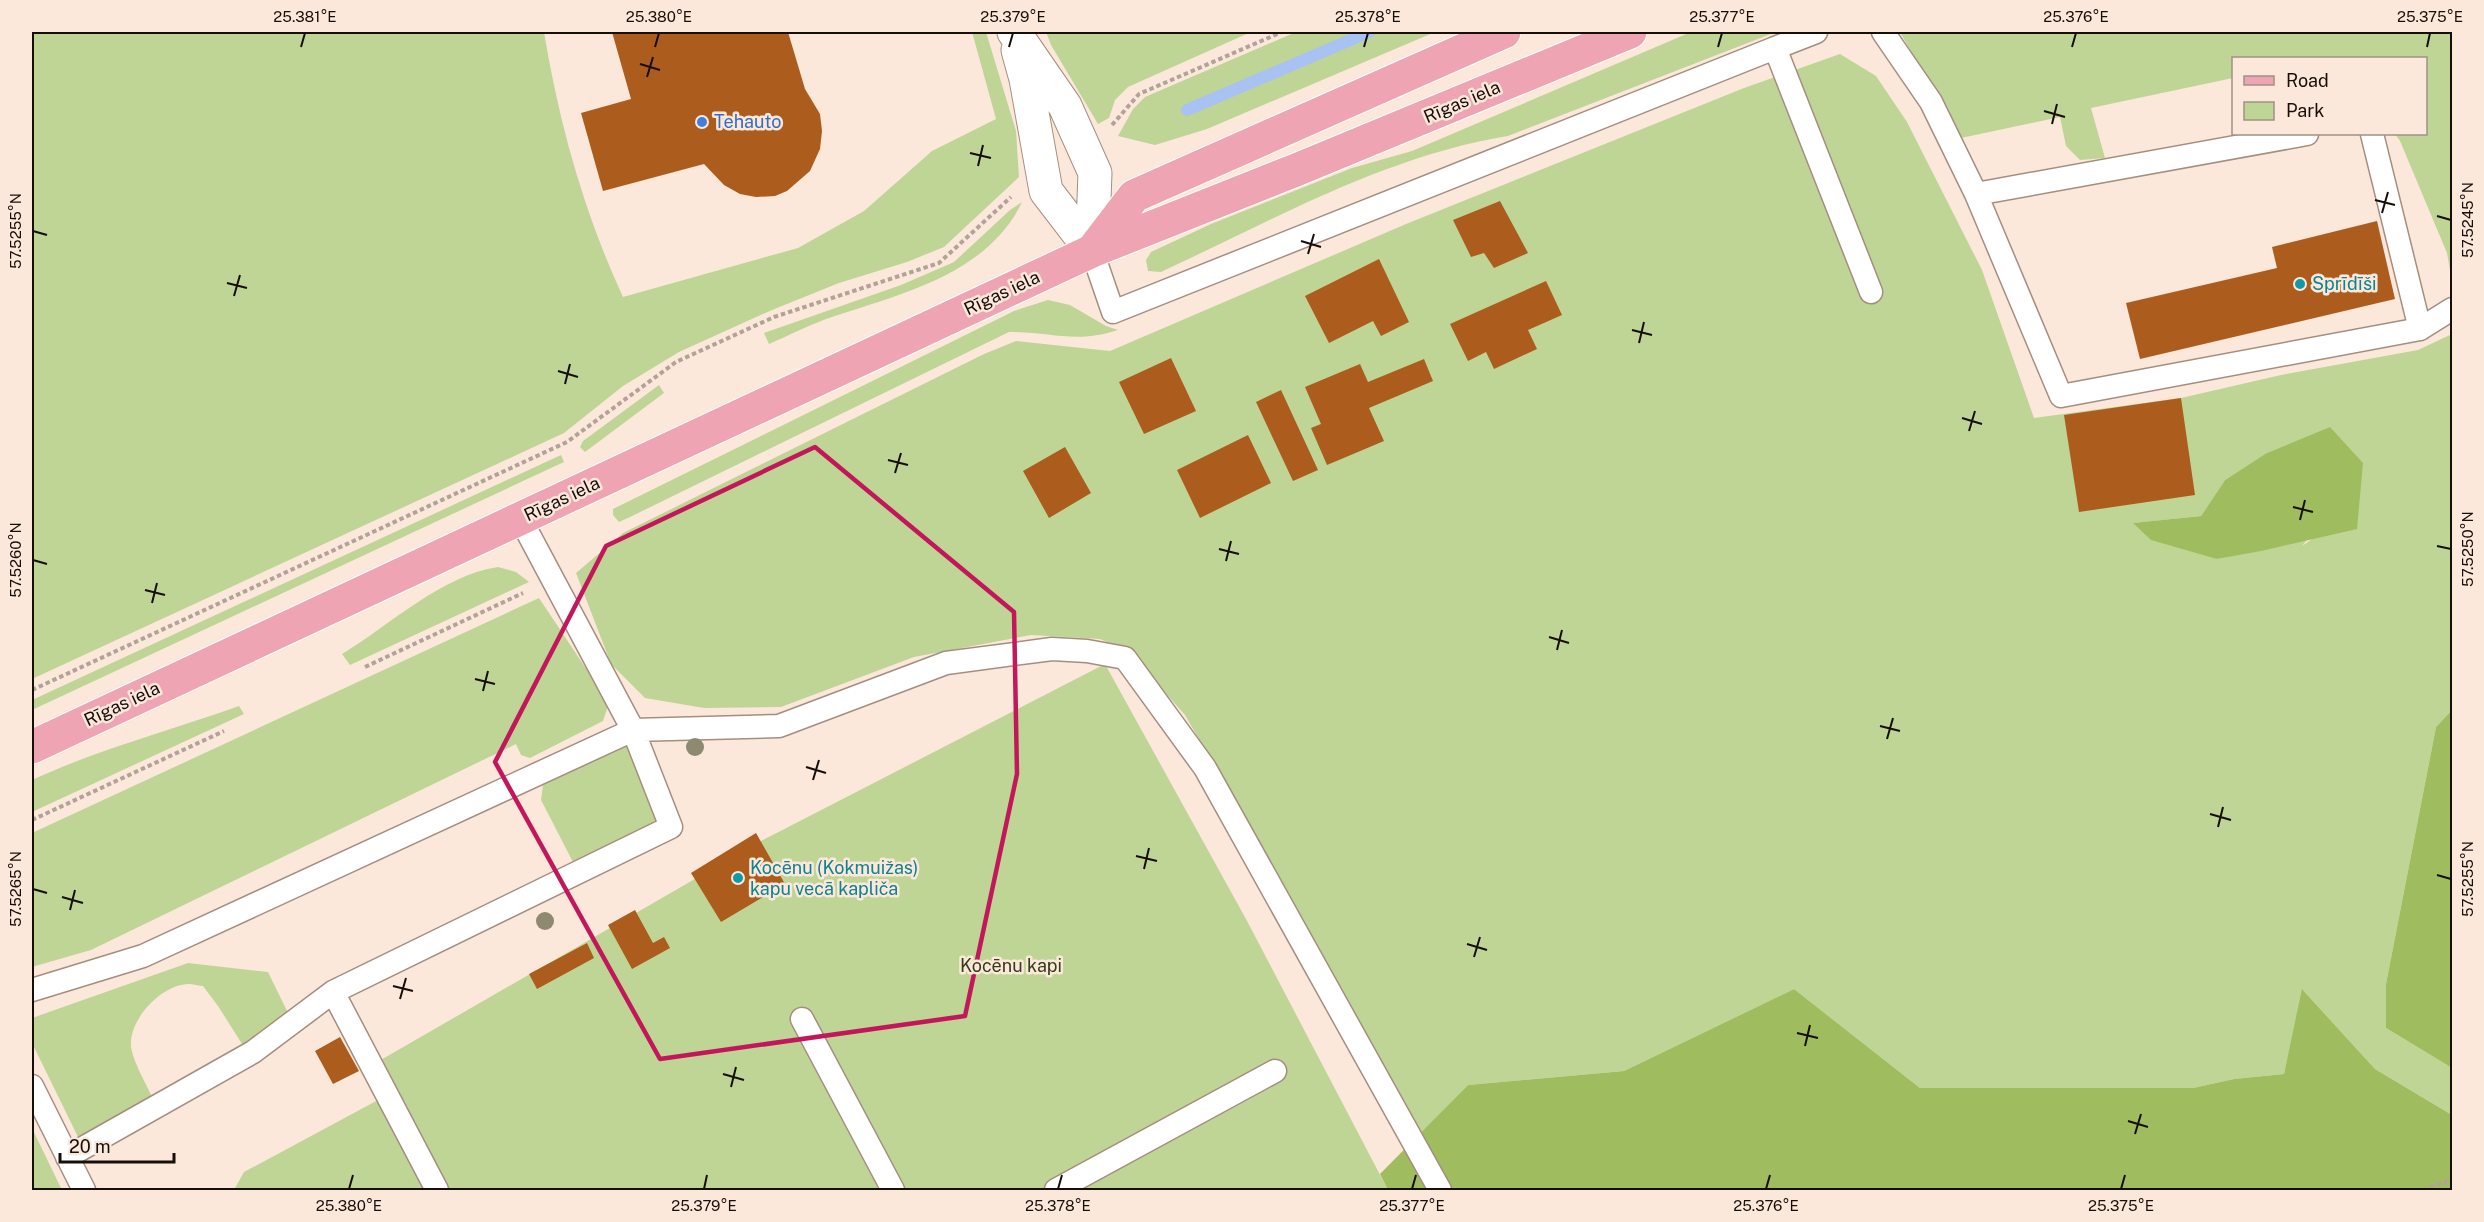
<svg xmlns="http://www.w3.org/2000/svg" width="2484" height="1222" viewBox="0 0 2484 1222" font-family="'Public Sans',sans-serif">
	<rect width="100%" height="100%" fill="#fce8db"/>
	<path fill="#bfd595" fill-rule="evenodd" d="M32,32H544C559,123 584,213 623,297L798,248L864,211L932,151L996,119L972,32H986L1016,131L1019,177L944,247L907,262L839,283L772,310L679,352L623,386L564,433L32,679Z
		M1046,32H1251L1128,87L1115,100L1109,118L1098,124L1051,45Z
		M1296,32H1435L1207,129L1155,145L1118,136L1133,109L1145,97Z
		M1691,32H1776L1508,136C1385,156 1273,220 1161,272L1148,271L1146,260L1151,252L1211,224L1352,168L1412,151Z
		M1906,32H2452V281L2447,253L2400,141L2395,134H2426V58H2234L2233,78L2091,108L2105,158L2080,160L2066,146L2060,117L1961,138L1901,34Z
		M1840,54L1876,76L1907,122L1982,270L2034,418L2181,398L2281,375L2418,350L2452,334V710L2436,727L2386,984V1028L2452,1068V1115L2375,1069L2303,990L2284,1074L2234,1079L2193,1088H1920L1794,989L1624,1071L1468,1085L1420,1134L1302,919L1185,715L1129,652L1100,639L1031,635L914,657L781,707L704,708L645,698L611,664L576,573L623,533L984,354L1016,341L1110,351L1406,224L1744,88ZM2265,454L2359,506L2302,546L2307,540L2217,559L2134,523L2201,516L2225,480Z
		M1022,202C988,274 901,294 832,317C811,324 790,335 769,344L764,333L901,285L954,262L1010,210Z
		M1048,300L1070,305L1106,326L1118,330C1075,344 1052,332 1009,332L630,517L619,522L613,515V509L1014,311Z
		M659,385L664,393L585,452L580,447L583,441Z
		M561,455L564,462L32,710V700Z
		M498,567L516,572L529,582L350,665L342,654C390,625 442,575 498,567Z
		M539,598L609,703L603,721L530,758L521,755L516,744L91,950L32,967V833Z
		M1105,664L1246,919L1388,1190H234L244,1172L378,1100L379,1061L759,842Z
		M239,706L244,714L32,812V780C99,749 169,731 239,706Z
		M629,744L657,820L575,866L541,800L543,785L550,779Z
		M188,963L268,972L289,1015L244,1047L218,1006L203,986C199,986 193,984 189,984C162,984 129,1019 131,1046C132,1060 148,1087 154,1101L80,1141L32,1043V1018Z
		M32,1128L60,1186L62,1190H32Z"/>
	<path fill="#9fbd5e" d="M2330,427L2363,463L2357,529L2261,551L2217,559L2151,540L2133,523L2201,516L2225,480L2265,454Z
		M2452,710V1068L2386,1028V984L2436,727Z
		M1794,989L1920,1088H2193L2234,1079L2284,1074L2302,989L2375,1069L2452,1115V1190H1388L1380,1174L1468,1085L1624,1071Z"/>
	<g fill="none" stroke-linecap="round" stroke-linejoin="round">
		<path stroke="#a8c2f3" stroke-width="12" d="M1187,110L1369,32"/>
	</g>
	<path fill="#ac5c1c" d="M612,32H788L805,89L820,114L822,131L820,149L810,171L787,191L775,196L756,197L740,194L724,185L704,164L603,191L581,113L631,99Z
		M1500,201L1528,253L1494,268L1484,253L1471,257L1453,220Z
		M2377,221L2395,299L2140,359L2126,303L2277,268L2272,247Z
		M1379,259L1409,322L1381,336L1373,321L1329,343L1305,296Z
		M1546,281L1562,315L1528,330L1537,349L1494,369L1486,352L1468,361L1450,324Z
		M1171,358L1196,411L1144,434L1119,382Z
		M1424,359L1433,381L1369,408L1384,441L1327,465L1311,428L1321,424L1305,387L1360,364L1368,382Z
		M1281,390L1318,470L1293,481L1256,402Z
		M2181,398L2195,495L2079,512L2064,415Z
		M1248,435L1271,483L1200,518L1177,470Z
		M1065,447L1091,493L1049,518L1023,471Z
		M756,833L785,884L721,922L691,873Z
		M635,910L653,943L664,937L670,948L632,969L608,925Z
		M587,943L594,958L537,989L529,974Z
		M340,1037L359,1071L333,1084L315,1051Z"/>
	<g fill="none" stroke-linecap="round" stroke-linejoin="round">
		<g stroke="#a58e7f" stroke-width="25">
			<path id="lane" d="M1883,32L1931,102L1976,194L2307,134
				M1775,48L1816,32
				M2372,134L2420,329
				M1976,194L2061,396L2420,329L2452,309
				M1092,251L1113,312L1775,48L1871,292
				M32,990L143,956L633,730L779,726L946,663L1052,649L1087,651L1125,658L1205,768L1440,1190
				M333,992L437,1190
				M802,1019L893,1190
				M32,1086L84,1190
				M67,1157L253,1052L333,992L671,827L633,730L520,518
				M1056,1190L1275,1071"/>
		</g>
		<g stroke="#a58e7f" stroke-width="35">
			<path id="secondary" d="M1014,32L1065,106L1095,173L1092,251
				M1018,50L1026,79L1046,191L1092,251"/>
		</g>
		<g stroke="#fff" stroke-width="35">
			<path id="primary" d="M1092,251L1134,196L1504,32
				M32,747L1092,251L1296,170L1630,32"/>
		</g>
		<path stroke="#b2a297" stroke-width="4" stroke-dasharray="4.5 3" stroke-linecap="butt" d="M1112,125L1139,94L1282,32
			M365,667L523,593
			M32,690L567,442L676,362L774,317L939,263L1011,197
			M32,820L224,731
			M2423,1190L2452,1179"/>
		<use href="#lane" stroke="#fff" stroke-width="22"/>
		<use href="#secondary" stroke="#fff" stroke-width="33"/>
		<use href="#primary" stroke="#eea4b2" stroke-width="33"/>
	</g>
	<g fill="#8d8a6f">
		<circle cx="695" cy="747" r="9"/>
		<circle cx="545" cy="921" r="9"/>
	</g>
	<path fill="none" stroke="#c2185b" stroke-width="4.5" stroke-linejoin="round" d="M815,447L1014,612L1017,774L965,1016L660,1059L495,762L606,546Z"/>
	<path fill="none" stroke="#160e09" stroke-width="2" d="M301,47L305,33M655,47L659,33M1009,47L1013,33M1364,47L1368,33M1718,47L1722,33M2072,47L2076,33M2427,47L2430,33M640,64L660,70M647,77L653,57M2044,111L2065,117M2052,124L2057,104M970,153L991,158M978,166L983,145M2375,200L2395,205M2382,213L2388,192M2437,216L2451,220M33,231L47,235M1301,241L1321,247M1308,254L1314,234M227,283L247,288M234,296L240,275M1632,330L1652,335M1639,343L1644,322M558,371L578,377M565,384L570,364M1962,418L1982,424M1969,431L1975,411M888,460L908,465M895,473L901,453M2293,507L2313,512M2300,520L2305,500M2437,546L2451,549M1219,549L1239,554M33,560L47,564M1226,561L1231,541M145,590L165,595M152,603L157,583M1549,637L1569,643M1557,650L1562,630M475,679L495,684M483,691L488,671M1880,726L1900,731M1887,739L1893,718M806,767L826,773M813,780L819,760M2210,814L2231,820M2218,827L2223,807M1136,856L1157,861M1144,869L1149,848M2437,875L2451,879M33,889L47,893M62,897L83,903M70,910L75,890M1467,944L1487,950M1474,957L1480,937M393,986L413,991M400,999L406,978M1797,1033L1818,1038M1805,1046L1810,1025M723,1074L744,1080M731,1087L736,1067M2128,1121L2148,1127M2135,1134L2141,1114M349,1189L353,1175M704,1189L707,1175M1058,1189L1062,1175M1412,1189L1416,1175M1766,1189L1770,1175M2121,1189L2125,1175"/>
	<circle fill="#3f7fe0" stroke="#fce8db" stroke-width="2" cx="702" cy="122" r="6"/>
	<g fill="#0f9aa8" stroke="#fce8db" stroke-width="2">
		<circle cx="2300" cy="284" r="6"/>
		<circle cx="738" cy="878" r="6"/>
	</g>
	<g text-anchor="middle" stroke-width="5" stroke-linejoin="round" paint-order="stroke">
		<g font-size="18" fill="#160e09" stroke="#fce8db">
			<text transform="translate(1462 102) rotate(-23)" y="6">Rīgas iela</text>
			<text transform="translate(1002 293) rotate(-25)" y="6">Rīgas iela</text>
			<text transform="translate(562 499) rotate(-25)" y="6">Rīgas iela</text>
			<text transform="translate(122 704) rotate(-25)" y="6">Rīgas iela</text>
		</g>
		<g font-size="18" fill="#366cbe" stroke="#fce8db" text-anchor="start">
			<text x="714" y="128">Tehauto</text>
		</g>
		<g font-size="18" fill="#0d838f" stroke="#fce8db" text-anchor="start">
			<text x="2312" y="290">Sprīdīši</text>
			<text x="750" y="874">Kocēnu (Kokmuižas)<tspan x="750" dy="21">kapu vecā kapliča</tspan></text>
		</g>
		<g font-size="18" fill="#323e16" stroke="#fce8db">
			<text x="1011" y="972">Kocēnu kapi</text>
		</g>
	</g>
	<rect width="2484" height="1222" fill="none" stroke="#fce8db" stroke-width="66"/>
	<rect x="2232" y="57" width="195" height="78" fill="#fce8db" stroke="#a09187" stroke-width="1.5"/>
	<rect x="2244" y="76" width="30" height="9" fill="#eea4b2" stroke="#a09187" stroke-width="1.5"/>
	<text x="2286" y="87" font-size="18" fill="#160e09">Road</text>
	<rect x="2244" y="102" width="30" height="18" fill="#bfd595" stroke="#a09187" stroke-width="1.5"/>
	<text x="2286" y="117" font-size="18" fill="#160e09">Park</text>
	<path d="M60 1153v9h114v-9" fill="none" stroke="#160e09" stroke-width="3"/>
	<text x="69" y="1153" font-size="18" fill="#160e09" stroke="#fce8db" stroke-width="4.5" paint-order="stroke">20 m</text>
	<rect x="33" y="33" width="2418" height="1156" fill="none" stroke="#160e09" stroke-width="2"/>
	<g font-size="15" text-anchor="middle" fill="#160e09">
		<text x="305" y="22">25.381°E</text>
		<text x="659" y="22">25.380°E</text>
		<text x="1013" y="22">25.379°E</text>
		<text x="1368" y="22">25.378°E</text>
		<text x="1722" y="22">25.377°E</text>
		<text x="2076" y="22">25.376°E</text>
		<text x="2430" y="22">25.375°E</text>
		<text transform="translate(2468 220) rotate(-90)" y="5">57.5245°N</text>
		<text transform="translate(16 231) rotate(-90)" y="5">57.5255°N</text>
		<text transform="translate(2468 549) rotate(-90)" y="5">57.5250°N</text>
		<text transform="translate(16 560) rotate(-90)" y="5">57.5260°N</text>
		<text transform="translate(2468 879) rotate(-90)" y="5">57.5255°N</text>
		<text transform="translate(16 889) rotate(-90)" y="5">57.5265°N</text>
		<text x="349" y="1211">25.380°E</text>
		<text x="704" y="1211">25.379°E</text>
		<text x="1058" y="1211">25.378°E</text>
		<text x="1412" y="1211">25.377°E</text>
		<text x="1766" y="1211">25.376°E</text>
		<text x="2121" y="1211">25.375°E</text>
	</g>
</svg>
